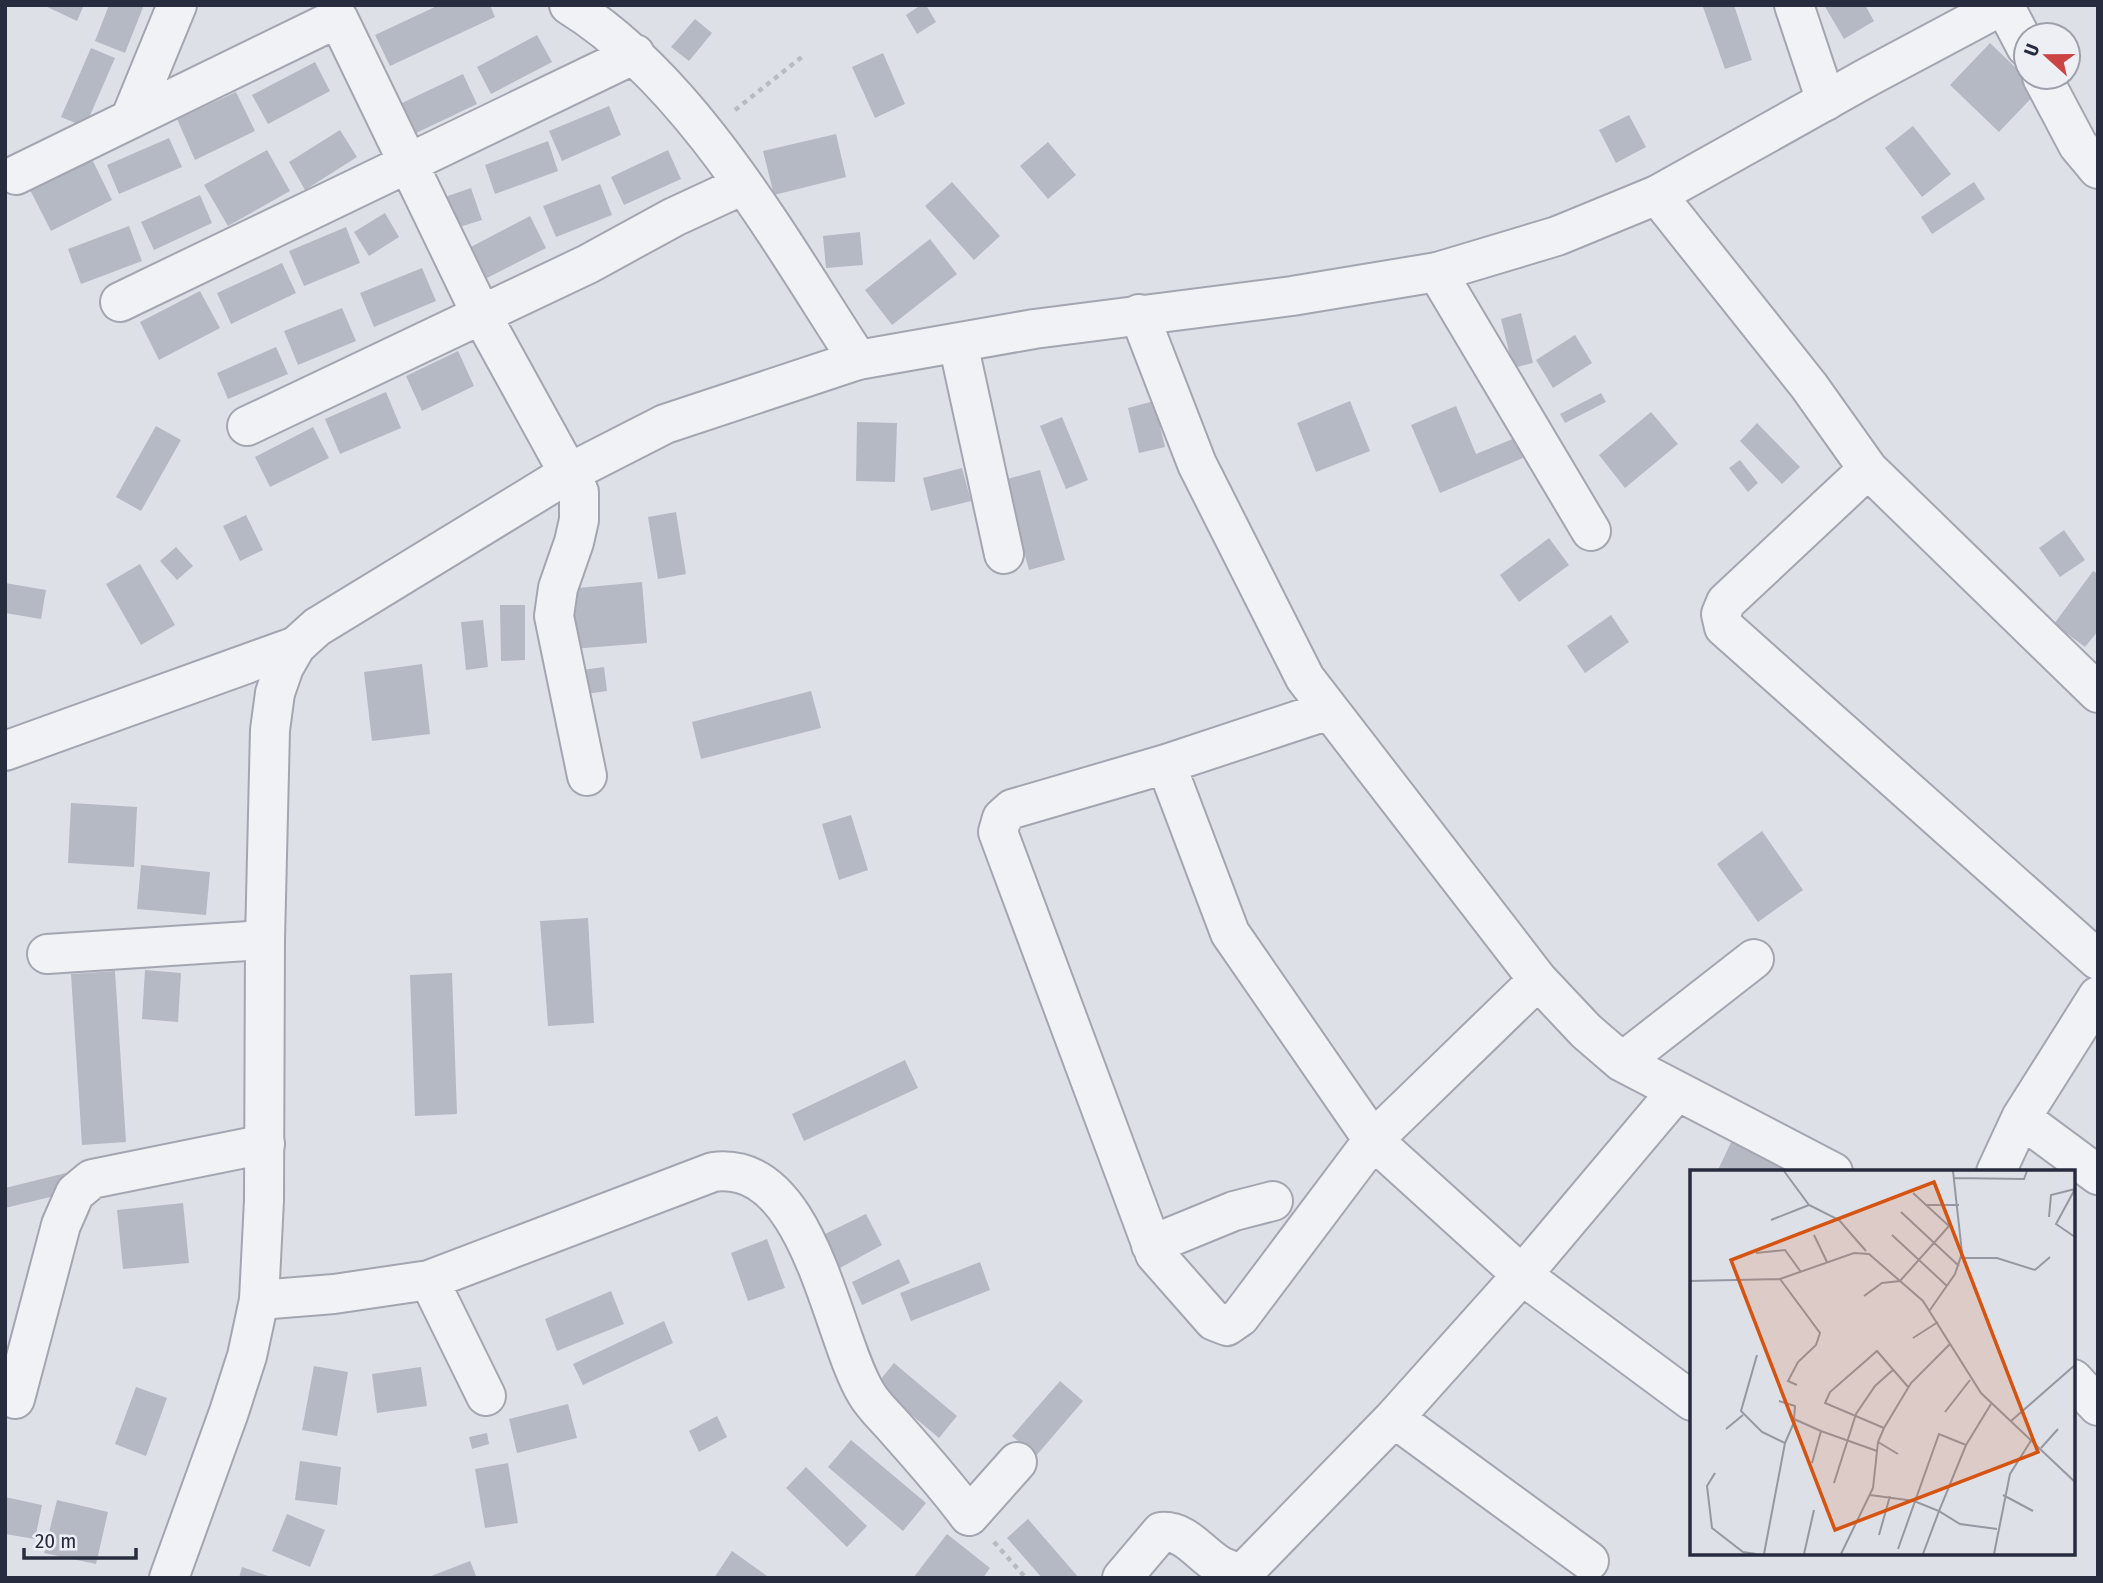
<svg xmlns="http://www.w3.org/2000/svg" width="2103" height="1583" viewBox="0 0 2103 1583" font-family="'Fira Sans Condensed',sans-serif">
	<rect width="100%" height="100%" fill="#dee0e7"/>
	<path fill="#b5b9c4" d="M43,5H84L77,21Z
		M109,5H144L125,53L95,41Z
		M439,5H490L495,17L390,66L375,35Z
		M921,5H926L936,22L917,34L906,15Z
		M1708,5H1734L1752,60L1725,69L1703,7Z
		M1824,5H1865L1874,21L1844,39Z
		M695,19L712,33L689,61L671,47Z
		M537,35L552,62L491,94L477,67Z
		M1990,43L2039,90L1999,132L1950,85Z
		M91,48L115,58L85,127L61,117Z
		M883,53L905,104L875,118L852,67Z
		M315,62L330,91L268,124L252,95Z
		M463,74L477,104L414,134L400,104Z
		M236,92L255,131L195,160L177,119Z
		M609,106L621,135L562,161L549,131Z
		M1629,115L1646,147L1616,163L1599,130Z
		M1913,126L1951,174L1922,197L1885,148Z
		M340,130L357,157L305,190L289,162Z
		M836,134L846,177L774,195L763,151Z
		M169,138L182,167L119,194L107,165Z
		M548,141L558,171L495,194L485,165Z
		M1048,142L1076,175L1048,199L1020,166Z
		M267,150L290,191L228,226L204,185Z
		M668,150L681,179L624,205L611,177Z
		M91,157L112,200L51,231L29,188Z
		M952,182L1000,236L974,260L925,206Z
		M1974,182L1985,199L1932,234L1921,217Z
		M600,184L612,215L556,237L543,206Z
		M471,188L482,220L450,230L439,199Z
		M200,195L212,223L154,250L141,222Z
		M385,213L399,237L369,256L354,232Z
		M530,216L546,248L481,281L465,250Z
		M129,226L142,261L81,284L68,249Z
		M346,227L360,263L304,286L289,251Z
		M860,232L863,265L826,268L823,236Z
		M930,239L957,274L892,325L865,290Z
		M282,263L296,293L231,324L217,293Z
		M422,268L436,301L374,327L360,293Z
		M200,291L220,328L159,360L140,322Z
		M342,308L356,341L298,365L284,331Z
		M1521,313L1533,363L1513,368L1501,319Z
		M1575,335L1592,363L1553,388L1536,360Z
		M276,347L288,374L228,399L217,373Z
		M458,351L474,386L422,411L406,376Z
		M386,392L401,428L340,454L325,419Z
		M1601,393L1606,402L1565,423L1560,414Z
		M1154,401L1165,447L1139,453L1128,408Z
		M1350,401L1370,451L1316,472L1297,423Z
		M1456,406L1476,454L1515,438L1523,458L1440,493L1411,425Z
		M1651,412L1678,444L1625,488L1599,455Z
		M1062,417L1088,480L1066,489L1040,426Z
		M857,422L897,423L895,482L856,481Z
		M1757,423L1800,467L1782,484L1740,441Z
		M156,426L181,440L141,511L116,497Z
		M313,427L329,458L270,487L255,457Z
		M1740,460L1758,483L1748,492L1729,468Z
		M962,468L971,501L931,511L923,478Z
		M1040,470L1065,560L1029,570L1004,480Z
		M676,512L686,574L658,579L648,517Z
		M246,515L263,550L240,561L223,526Z
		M2064,530L2085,560L2060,577L2039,548Z
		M1549,538L1569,565L1519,602L1500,575Z
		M176,547L193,566L177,580L160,561Z
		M140,564L175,625L141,645L106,584Z
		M2093,571L2098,574V631L2085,647L2054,624Z
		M642,582L647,643L572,649L567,589Z
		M5,583L46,590L41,619L5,613Z
		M500,605H525V660L501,661Z
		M1611,615L1629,642L1585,673L1567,646Z
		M483,620L488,667L466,670L461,622Z
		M422,664L430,734L372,741L364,672Z
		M604,667L607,691L572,696L568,672Z
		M811,691L821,728L701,759L692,722Z
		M71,803L137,807L134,867L68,863Z
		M851,815L868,870L839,880L822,824Z
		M1762,831L1803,890L1758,922L1717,864Z
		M141,865L210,872L206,915L137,909Z
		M588,918L594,1023L548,1026L540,921Z
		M145,970L181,973L178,1022L142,1019Z
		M115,971L126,1142L82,1145L71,974Z
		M452,973L457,1114L415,1116L410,975Z
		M905,1060L918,1088L804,1141L792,1114Z
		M1734,1136L1792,1163L1789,1172H1717Z
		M70,1172L75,1191L5,1208V1188Z
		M183,1203L189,1263L123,1269L117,1210Z
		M866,1214L882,1245L840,1268L823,1235Z
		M767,1239L785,1288L748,1301L731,1253Z
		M899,1259L910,1283L862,1305L852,1282Z
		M980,1262L990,1290L911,1321L900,1293Z
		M611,1291L624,1324L557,1351L545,1319Z
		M664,1321L673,1343L583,1385L573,1364Z
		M894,1363L957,1416L939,1438L876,1385Z
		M314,1366L348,1372L337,1436L302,1430Z
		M421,1367L427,1406L377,1413L372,1374Z
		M1060,1381L1083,1401L1036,1456L1012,1436Z
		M136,1387L167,1398L146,1456L115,1444Z
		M568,1404L577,1438L517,1453L509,1419Z
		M717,1416L727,1437L699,1452L689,1431Z
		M487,1433L489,1444L472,1449L469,1437Z
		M851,1440L926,1503L903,1531L828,1467Z
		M300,1461L341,1467L337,1505L295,1500Z
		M508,1463L518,1523L485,1528L475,1469Z
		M806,1467L867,1526L847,1547L786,1488Z
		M5,1497L42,1505L35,1539L5,1534Z
		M57,1500L108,1512L96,1564L44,1553Z
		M287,1514L325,1530L310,1567L272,1551Z
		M1028,1519L1079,1578H1042L1007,1538Z
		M947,1534L990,1568L983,1578H913Z
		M732,1551L770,1578H714Z
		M470,1561L477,1578H426Z
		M242,1567L271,1577V1578H239Z"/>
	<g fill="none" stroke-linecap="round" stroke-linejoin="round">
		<g stroke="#a3a6b1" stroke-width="42">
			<path id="minor" d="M569,5C692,81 780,241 858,360
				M1794,5L1826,101
				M2004,5L2026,47
				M2042,77L2078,145L2098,169
				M131,117L177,5
				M16,175L338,18L481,314L579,492V520L574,542L558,588L554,616L587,776
				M1657,195L1809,386L1868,469L2098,693
				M1437,272L1591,531
				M120,302L635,54
				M1139,314L1197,464L1305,678L1538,980L1586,1031L1622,1062L1833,1172
				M958,343L1004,554
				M247,426L588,264L674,217L743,185
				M1868,469L1726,602L1721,614L1724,627L2098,960
				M1329,710L1166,764L1012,809L1002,818L998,832L1155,1254L1214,1321L1227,1326L1240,1317L1373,1140L1538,980
				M5,751L296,646
				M1166,764L1230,933L1373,1140L1522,1275L1692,1401
				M47,954L265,940
				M1622,1062L1754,959
				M2021,1118L2098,1175
				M1996,1172L2021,1118L2098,996
				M1151,1245L1234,1211L1273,1201
				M429,1280L486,1396
				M259,1300L334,1294L429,1280L713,1172C810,1159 830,1333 866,1393C874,1407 887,1418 897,1430C922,1458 947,1486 969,1516L1017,1462
				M2073,1379L2098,1406
				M15,1399L61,1225L75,1193L92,1179L265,1144
				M1589,1561L1394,1418L1522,1275L1677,1091
				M1122,1578L1161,1532C1195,1529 1209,1576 1245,1571L1394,1418"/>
		</g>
		<g stroke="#a3a6b1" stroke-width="42">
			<path id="tertiary" d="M169,1578L229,1412L247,1356L259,1300L264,1200L265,940L270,730L275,693L284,667L296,646L317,627L569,473L665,424L858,360L1034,329L1292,296L1437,272L1557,236L1657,195L1868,77L2003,5"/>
		</g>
		<path stroke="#b8bbc2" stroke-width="4.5" stroke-dasharray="5 5" stroke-linecap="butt" d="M735,110L803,56
			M994,1542L1026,1578"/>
		<use href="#minor" stroke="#f1f2f6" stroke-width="38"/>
		<use href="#tertiary" stroke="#f1f2f6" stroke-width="38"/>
	</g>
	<g transform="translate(1690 1170)">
		<rect width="385" height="385" fill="#dee0e7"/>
		<path fill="none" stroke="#9598a3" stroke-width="2" d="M94,1L119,35L149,50L176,81M264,8L334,9L337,1M385,19L366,54L385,67M236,35H269M211,42L269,96M359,47L361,25L385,19M81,50L119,35M124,65L137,92M202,65L257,116M66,83L95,80L111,102M271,88H307L345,100L360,87M90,109L130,163L126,175L108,192L98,211L107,215M0,111L90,109L164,83L179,84L233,131L291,223L385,312M174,126L192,113L210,111L259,56L223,23M240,140L265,104L272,83L263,1M223,168L248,152M67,185L51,241L72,262L95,273L74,384M89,231L105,236L104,249L131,261M301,234L276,275L249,341L270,354L307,359M255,242L280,210M321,251L385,195M194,258L135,233L140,222L187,181L219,218M36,259L53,245M188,272L208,284M95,273L105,250M351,278L368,259M122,293L131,261L187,281M25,303L17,316L22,358L53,382L66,384M144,313L166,244L185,216L204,199M180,325L224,331L249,341L233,384M313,325L343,341M189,365L200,326M208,379L249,264L276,275M114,384L124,340M151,384L183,318L188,272L194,258L221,213L260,174M304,384L320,304L342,269"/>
		<path fill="#d55411" fill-opacity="0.15" stroke="#d55411" stroke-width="3.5" d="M244,12L348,282L145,360L41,90Z"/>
		<rect width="385" height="385" fill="none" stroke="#272c3e" stroke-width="3.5"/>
	</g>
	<rect width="2103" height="1583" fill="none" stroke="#272c3e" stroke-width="14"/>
	<g transform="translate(2047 56) rotate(291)"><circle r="33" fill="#edeff5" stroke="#9ea1ac" stroke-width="2"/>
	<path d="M0-5L12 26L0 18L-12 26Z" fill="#cc4344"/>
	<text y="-10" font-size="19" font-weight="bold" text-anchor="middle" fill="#272c3e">U</text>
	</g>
	<path d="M24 1548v10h112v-10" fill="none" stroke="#272c3e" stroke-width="3.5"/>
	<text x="35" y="1548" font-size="21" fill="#272c3e" stroke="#edeff5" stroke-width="5" paint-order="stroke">20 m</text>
</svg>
